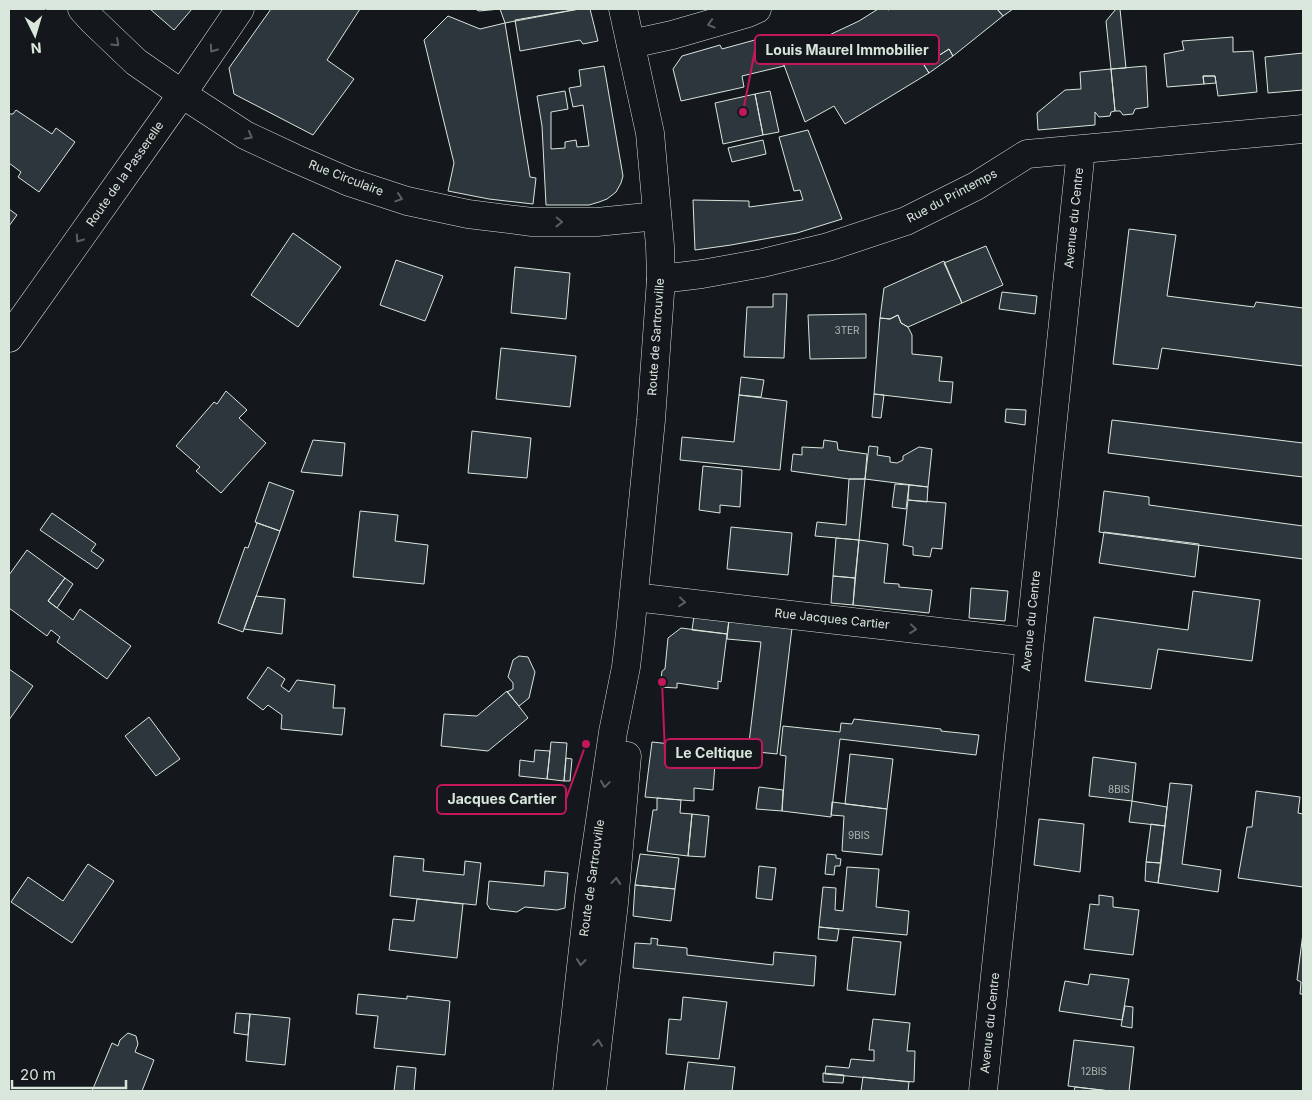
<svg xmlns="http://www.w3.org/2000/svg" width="1312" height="1100" viewBox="0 0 1312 1100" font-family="Inter,sans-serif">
	<rect width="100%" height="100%" fill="#14181c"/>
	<path fill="#2c363c" stroke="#d8e6dc" d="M150,9H192L174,30Z
		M271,9H360L327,60L354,79L313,135L234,94L229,68Z
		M475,9H579L505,23L500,9L479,11Z
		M579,9H590L598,41L583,44L580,40L520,51L515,20Z
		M878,9H887L888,10L891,9H997L1003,16L953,56L949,49L924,65L929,73L845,124L834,106L805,122L781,57L806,46L859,21Z
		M997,9H1013L1003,16Z
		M1116,9H1120L1126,68L1111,69L1106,21Z
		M448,16L480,29L505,23L530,177L536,178L533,204L489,199L448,191L454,163L424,40Z
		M773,35L784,66L742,76L744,87L681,101L673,69L682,56L720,45L722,49Z
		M1233,37V52L1253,51L1257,92L1218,96L1215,76H1203L1204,84L1167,87L1164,54L1184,50L1182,41Z
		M949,49L953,56L929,73L924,65Z
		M1303,53V90L1268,93L1265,57Z
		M604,66L623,176L621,183L616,192L607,199L599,202L589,205H546L542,126L537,96L565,91L568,109L551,112V149L565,148V142L576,140L577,147L589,146L583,105L573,107L569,88L581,86L579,70Z
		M1146,66L1148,107L1135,109L1133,114L1123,115L1120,111H1115L1111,69Z
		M1111,69L1115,111L1111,112L1110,116L1099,117L1095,112V125L1038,130L1037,113L1065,90L1081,89L1080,72Z
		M1203,76H1215L1216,83L1204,84Z
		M770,91L779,132L763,135L755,94Z
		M755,94L763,135L723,144L715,103Z
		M16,110L52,134L56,128L75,142L39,192L18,177L21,172L9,163V114H13Z
		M808,130L842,219L797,233L731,245L695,250L693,200L749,201V207L803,200L800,190L794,191L779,137Z
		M763,140L766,154L732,162L728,148Z
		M9,209L17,215L9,226Z
		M1129,229L1176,235L1167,296L1254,307L1256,302L1303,308V366L1162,348L1158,369L1113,364Z
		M293,233L341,267L298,327L251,295Z
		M986,246L1003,285L962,303L944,263Z
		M396,260L443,276L425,321L380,305Z
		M944,261L962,303L908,327L901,323L898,315L890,319L880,318L884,288Z
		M515,267L570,273L566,319L511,313Z
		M1002,292L1037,296L1035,314L999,309Z
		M773,294H787L784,358L744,357L747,307H773Z
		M866,314V358L810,359L808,315Z
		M898,315L901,323L908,327L912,335V354L942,357L939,381L953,382L951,403L874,394L880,318L890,319Z
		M501,348L576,356L570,407L496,399Z
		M741,377L764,380L761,397L739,395Z
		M226,391L247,410L239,418L266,443L221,493L196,471L200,467L176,446L214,402L217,404Z
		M874,394L884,395L881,418L872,417Z
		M739,395L787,401L780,470L680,460L682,437L734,442Z
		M1006,409L1026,410L1025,425L1005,422Z
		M1112,420L1303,443V477L1108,453Z
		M472,431L531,438L527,478L468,473Z
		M313,440L345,443L342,476L301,472Z
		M824,440L837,442L838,450L867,454L865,479H849L791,471L793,454L802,455V447L823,448Z
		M869,446L878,447L877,455L890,457V462L897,463L903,460V456L919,447L932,449L928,487L865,479Z
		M703,466L742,470L740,507L720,505V513L699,510Z
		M849,479H865L859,540L815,536L817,522L846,525Z
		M269,482L294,491L280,531L255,522Z
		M895,484L909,485L906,509L892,507Z
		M909,485L928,487L927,502L908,500Z
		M1104,491L1149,497V505L1303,526V559L1099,532Z
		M908,500L946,503L942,549L932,548L930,557L913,555V547L903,545Z
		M360,511L398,515L395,541L428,545L424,584L353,577Z
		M52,513L96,544L91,551L104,560L97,569L40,530Z
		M257,523L280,531L243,632L218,623L245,547L248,548Z
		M731,527L792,533L788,575L727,569Z
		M1104,532L1199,544L1195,577L1099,563Z
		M836,538L859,540L855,578L833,576Z
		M859,540L888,544L884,583L899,584V587L932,590L929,613L853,605Z
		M27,550L65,578L48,601L73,620L80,609L131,646L107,679L57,642L60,637L51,630L47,636L9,608V575Z
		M833,576L855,578L853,605L831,603Z
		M65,578L73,584L57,608L48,601Z
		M971,588L1008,591L1005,621L969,618Z
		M1193,591L1260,600L1252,661L1158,649L1151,689L1085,681L1094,617L1188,630Z
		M256,596L285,599L282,634L244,629Z
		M694,616L729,620L727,634L692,630Z
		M729,620L792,628L777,754L748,751L761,642L727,639Z
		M681,628L727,634L721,682L718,681V689L677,683V688L660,687L662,671L665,669L668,638Z
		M519,656L528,657L535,672L529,698L519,706L507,692L513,689V683L508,677L513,660Z
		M268,667L285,679L281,686L289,692L297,680L335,685L333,708H345L342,735L281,729L282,715L268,705L263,710L247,698Z
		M9,669L33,686L9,720Z
		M507,691L528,718L488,751L441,746L444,714L477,716Z
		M149,717L180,759L156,776L125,736Z
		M854,719L941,729V731L979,735L976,755L840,739L831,817L782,811L786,756L780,755L783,726L840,732L841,723L852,724Z
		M551,742L567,743L564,781L547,779Z
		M652,742L699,747L698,762L715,764L713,790L694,788V801L645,797Z
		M535,750L550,751L547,779L519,776L520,760L534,762Z
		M850,754L893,759L887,809L845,804Z
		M1093,757L1136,763L1132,801L1089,796Z
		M566,758L572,759L570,781H564Z
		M1170,783L1192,785L1182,864L1221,870L1218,892L1158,883Z
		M759,787L783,790L782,811L756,809Z
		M1256,791L1300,797L1298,813L1303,814V887L1238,878L1247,827H1252Z
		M657,798L681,800L680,813L692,814L688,856L647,851L653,810H657Z
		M1132,801L1167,807L1165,826L1129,822Z
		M832,802L887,809L882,855L842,851L844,816L831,815Z
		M692,814L709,816L705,857L688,856Z
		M1039,819L1084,824L1080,872L1034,865Z
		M1151,824L1165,826L1161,863L1146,862Z
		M640,854L679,858L675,889L635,885Z
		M827,854L836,855V858L841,859L840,866H835L834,875L825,874Z
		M394,856L424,859L423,871L464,875L465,861L481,863L476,905L390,896Z
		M1146,862L1161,863L1158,883L1145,881Z
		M88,864L114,881L72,943L11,902L28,877L63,901Z
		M759,866L776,868L772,900L756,898Z
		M847,867L879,869L876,907L909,911L907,935L819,927L823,887L836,888L835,910L843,911Z
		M545,871L568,873L565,908L557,910L525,907L517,912L490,909L487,904L489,881L544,886Z
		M635,885L675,889L671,921L633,916Z
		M1099,895L1113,897V907L1139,910L1133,955L1084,949L1090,904L1099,905Z
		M417,899L463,904L457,958L389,950L393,919L414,921Z
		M819,927L839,929L837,941L818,939Z
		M1303,933V994H1300L1301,982L1297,980Z
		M853,937L901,942L895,995L847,990Z
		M651,938L658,939L657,945L687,948V955L773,965L774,952L816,956L814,986L633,968L635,943L651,944Z
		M1090,974L1129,979L1122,1020L1059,1011L1065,981L1088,985Z
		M358,994L407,999V996L450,1001L445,1055L374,1048L378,1016L356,1014Z
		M683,997L727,1002L719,1059L666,1054L669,1019L681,1020Z
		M1125,1006L1133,1007L1132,1028L1121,1026Z
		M236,1013L250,1014L248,1035L234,1033Z
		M250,1014L290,1018L285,1065L246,1061Z
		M873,1019L910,1023L907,1051H915L914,1082L825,1074L826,1066L849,1068L851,1059L874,1061V1050H869Z
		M128,1033L136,1036L138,1044L135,1052L154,1060L142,1091H92L112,1043L118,1046L120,1040Z
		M1074,1040L1134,1047L1129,1091H1110L1068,1086Z
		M688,1062L735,1067L732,1091H684Z
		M397,1066L416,1068L414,1091H394Z
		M823,1073L844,1075L843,1083L823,1082Z
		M863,1077L909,1082L908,1091H861Z
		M1075,1087L1110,1091H1074Z"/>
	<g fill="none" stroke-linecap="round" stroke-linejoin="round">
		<g stroke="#d8e6dc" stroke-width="29">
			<path id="minor" d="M82,9L92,20L136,62L182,94L245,135L294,158L349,182L407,201L468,214L532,222H597L657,216
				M631,44L672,35L748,13L757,9
				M661,279L702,274L763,263L828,247L906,221L976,186L1027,154L1303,129
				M9,338L182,94L240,9
				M634,597L1029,642
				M983,1091L1081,150"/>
		</g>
		<g stroke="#d8e6dc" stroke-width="29">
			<path id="major" d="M567,1091L589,896L613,732L626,667L630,633L651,420L661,279L660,246L650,133L623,9
				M592,1091L614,903L627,756"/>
		</g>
		<use href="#minor" stroke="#14181c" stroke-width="28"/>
		<use href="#major" stroke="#14181c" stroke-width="28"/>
	</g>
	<defs><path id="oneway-chevron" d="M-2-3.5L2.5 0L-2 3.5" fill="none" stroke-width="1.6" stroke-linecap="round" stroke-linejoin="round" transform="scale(1.25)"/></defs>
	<g stroke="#59605f">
		<use href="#oneway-chevron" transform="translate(711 24) rotate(164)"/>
		<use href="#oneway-chevron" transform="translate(116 43) rotate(43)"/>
		<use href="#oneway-chevron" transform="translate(213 49) rotate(125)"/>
		<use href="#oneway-chevron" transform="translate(249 136) rotate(28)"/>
		<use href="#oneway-chevron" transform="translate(399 198) rotate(18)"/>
		<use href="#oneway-chevron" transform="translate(559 222) rotate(1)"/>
		<use href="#oneway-chevron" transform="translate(79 239) rotate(125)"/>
		<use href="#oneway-chevron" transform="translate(682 602) rotate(6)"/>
		<use href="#oneway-chevron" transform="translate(913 629) rotate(6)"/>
		<use href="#oneway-chevron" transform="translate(605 784) rotate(98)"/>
		<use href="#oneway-chevron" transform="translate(616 881) rotate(-85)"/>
		<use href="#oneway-chevron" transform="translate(581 962) rotate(96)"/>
		<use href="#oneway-chevron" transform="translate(598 1043) rotate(-83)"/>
	</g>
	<g text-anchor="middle" stroke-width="4" stroke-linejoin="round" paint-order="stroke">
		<g font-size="10" fill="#adbab4">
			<text x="847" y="334">3TER</text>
			<text x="1119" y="793">8BIS</text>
			<text x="859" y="839">9BIS</text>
			<text x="1094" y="1075">12BIS</text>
		</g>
		<g font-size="12" fill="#d8e6dc" stroke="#14181c">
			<text transform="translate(125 174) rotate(-55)" y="4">Route de la Passerelle</text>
			<text transform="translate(346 178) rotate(21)" y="4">Rue Circulaire</text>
			<text transform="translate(952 196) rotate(-28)" y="4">Rue du Printemps</text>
			<text transform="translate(1074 218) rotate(-84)" y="4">Avenue du Centre</text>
			<text transform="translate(656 337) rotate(-86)" y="4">Route de Sartrouville</text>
			<text transform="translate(832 619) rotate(6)" y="4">Rue Jacques Cartier</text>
			<text transform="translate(1031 621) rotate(-84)" y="4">Avenue du Centre</text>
			<text transform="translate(592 878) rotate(-82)" y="4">Route de Sartrouville</text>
			<text transform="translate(990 1023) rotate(-84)" y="4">Avenue du Centre</text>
		</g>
	</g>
	<path fill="none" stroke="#c2185b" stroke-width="2" d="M743 112L755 50M662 682L665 753M586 744L566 799"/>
	<g fill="#c2185b" stroke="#14181c" stroke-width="2">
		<circle cx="743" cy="112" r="5"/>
		<circle cx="662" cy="682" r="5"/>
		<circle cx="586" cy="744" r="5"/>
	</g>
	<g fill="#14181c" stroke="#c2185b" stroke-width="2">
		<rect x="755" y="35" width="184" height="29" rx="5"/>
		<rect x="665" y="739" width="97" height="29" rx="5"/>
		<rect x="437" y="785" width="129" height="29" rx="5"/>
	</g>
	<g font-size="14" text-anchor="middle" font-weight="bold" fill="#d8e6dc">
		<text x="847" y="55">Louis Maurel Immobilier</text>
		<text x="714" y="758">Le Celtique</text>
		<text x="502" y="804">Jacques Cartier</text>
	</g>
	<rect width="1312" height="1100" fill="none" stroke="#d8e6dc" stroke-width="20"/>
	<g transform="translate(35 35) rotate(175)" stroke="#14181c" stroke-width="4" paint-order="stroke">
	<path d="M0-4L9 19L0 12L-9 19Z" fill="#d8e6dc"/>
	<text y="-8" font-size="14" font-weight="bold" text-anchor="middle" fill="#d8e6dc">N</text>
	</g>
	<path d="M12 1080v8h114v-8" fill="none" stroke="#d8e6dc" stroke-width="2.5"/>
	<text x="20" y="1080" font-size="15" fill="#d8e6dc" stroke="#14181c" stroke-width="4" paint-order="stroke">20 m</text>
</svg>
